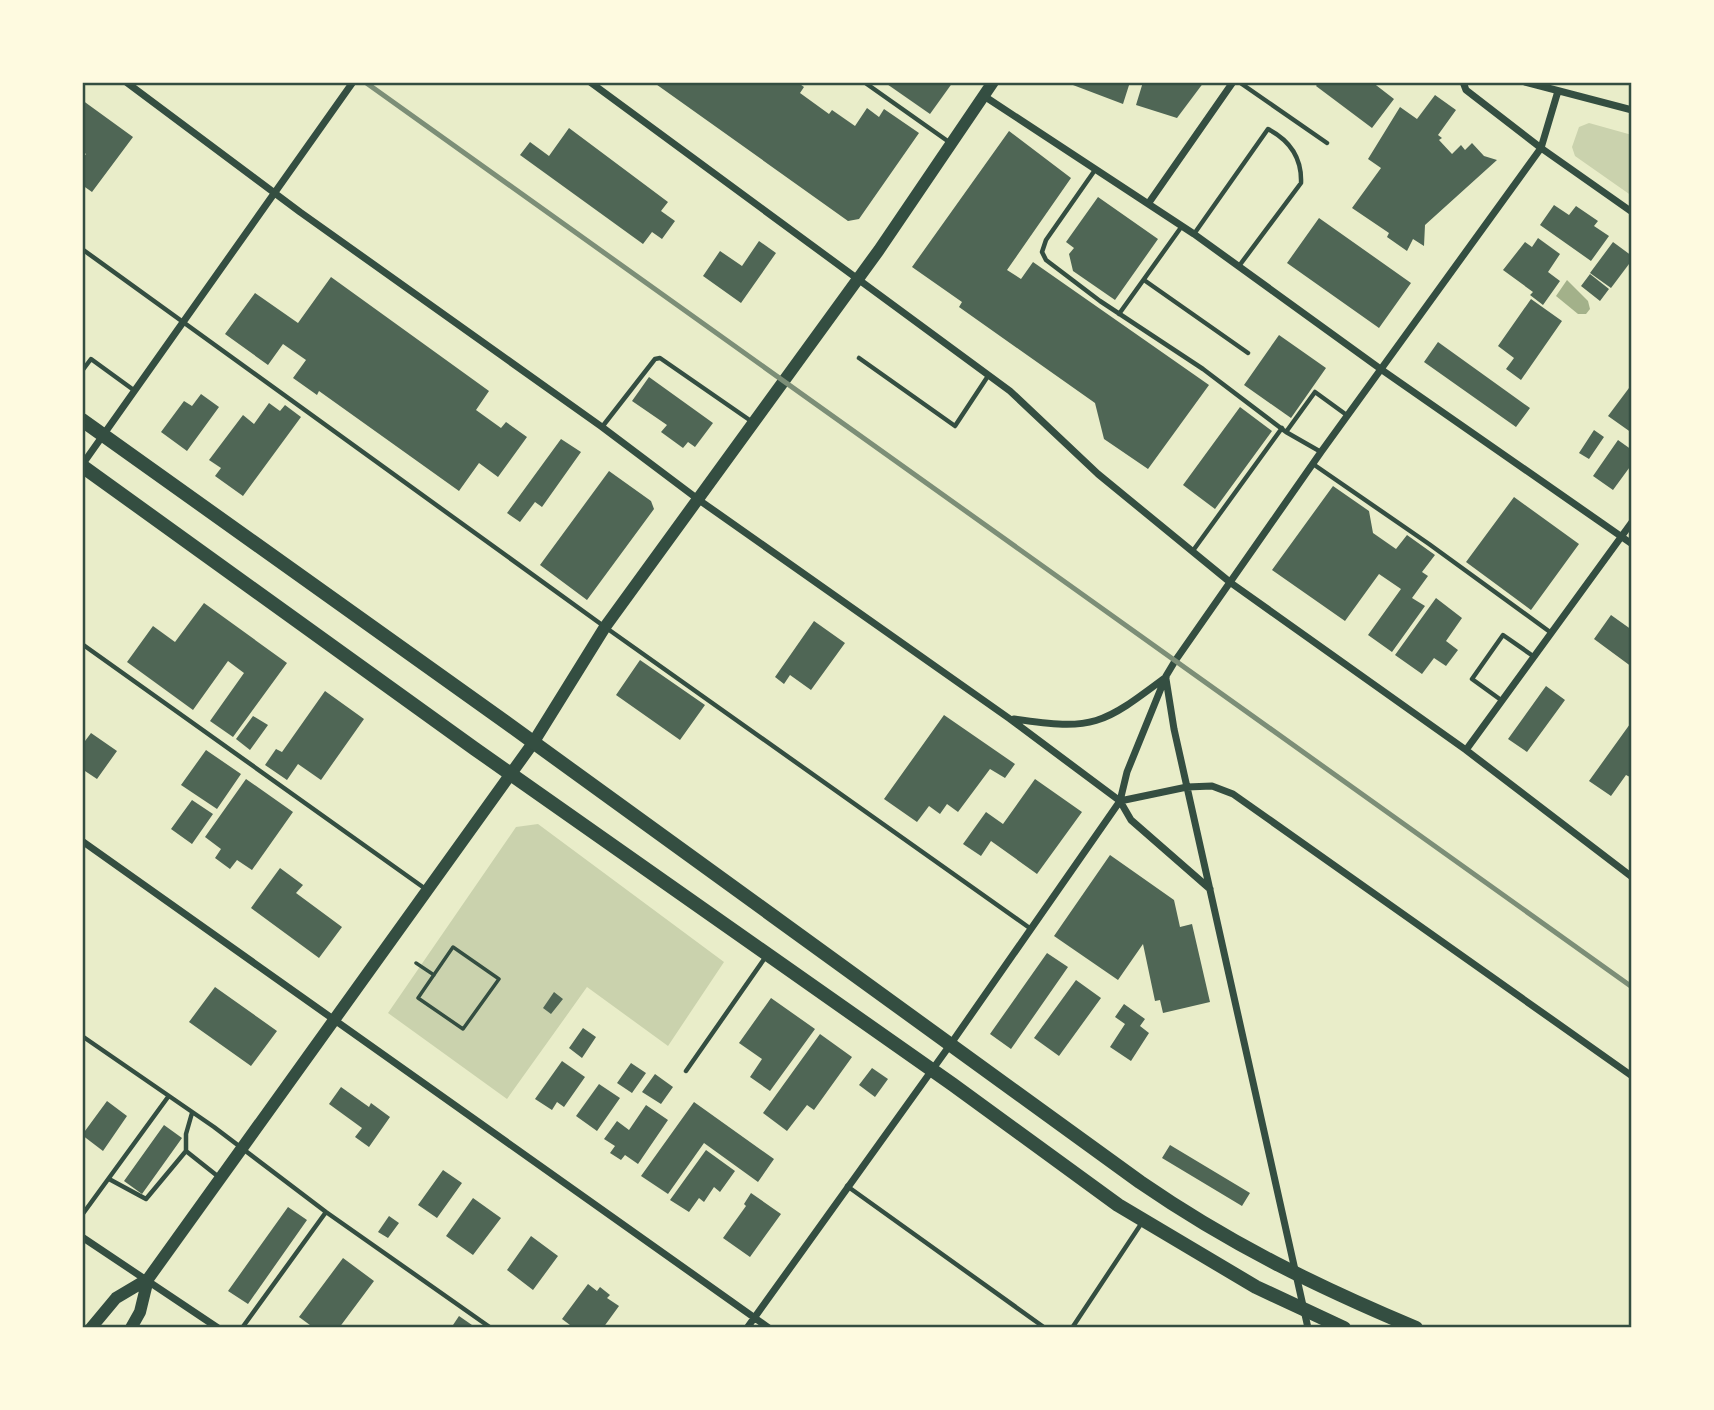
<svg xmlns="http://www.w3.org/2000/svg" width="1714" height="1410" viewBox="0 0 1714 1410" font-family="'Fira Sans',sans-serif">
	<rect width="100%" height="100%" fill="#e9edc9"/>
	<path fill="#cad2ad" d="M1589,123L1632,135V196L1575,156L1572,147L1579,127Z
		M538,824L724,962L668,1046L587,987L507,1099L388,1013L516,827Z"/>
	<path fill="#a3b18a" d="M1567,280L1588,301L1590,309L1586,314H1578L1556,296Z"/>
	<path fill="#4f6655" d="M653,82H797L804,87L800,93L829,114L832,110L855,126L867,108L879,117L884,109L919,133L859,219L848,221Z
		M884,82H953L930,114Z
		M1065,82H1130L1123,104Z
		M1143,82H1204L1177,118L1136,105Z
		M1319,82H1372L1394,99L1372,128L1316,86Z
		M1435,95L1456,110L1438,135L1442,138L1439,140L1452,154L1461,145L1465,150L1472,143L1484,156L1497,160L1425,225L1424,246L1413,239L1407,251L1387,237L1389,233L1352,208L1381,168L1368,159L1400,107L1417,119Z
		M82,100L133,137L92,192L82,185V159L86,154L82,151Z
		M569,128L668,202L661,211L675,221L662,239L652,232L643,244L520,155L530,142L549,156Z
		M1009,131L1071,178L1007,270L1021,279L1033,262L1209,385L1148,469L1104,439L1095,403L959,307L962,302L912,267Z
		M1098,197L1158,239L1115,300L1073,271L1069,254L1074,248L1066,242Z
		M1554,205L1569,215L1576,206L1598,221L1594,226L1609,236L1591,261L1540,225Z
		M1319,218L1411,283L1379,328L1287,263Z
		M1538,238L1560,254L1548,272L1560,281L1543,305L1530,295L1533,292L1503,270L1525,242L1532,247Z
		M759,241L776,253L741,303L703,276L720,251L742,266Z
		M1613,242L1632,256V260L1611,288L1590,273Z
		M1590,274L1609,289L1600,301L1581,286Z
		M331,277L489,391L476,410L501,428L506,422L527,437L498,477L479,463L459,491L319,391L317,395L293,378L306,360L283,344L268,365L225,334L255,293L298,323Z
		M1531,299L1562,321L1521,380L1506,369L1514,358L1498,346Z
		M1279,335L1326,368L1291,418L1244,385Z
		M1438,342L1530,408L1516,427L1424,362Z
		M649,377L713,423L695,447L688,442L683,448L661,432L667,425L632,401Z
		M1632,384V433L1608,416Z
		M201,394L219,407L187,451L161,432L184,401L192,406Z
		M269,403L280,411L285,405L301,417L243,496L215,476L221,468L209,460L243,415L254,424Z
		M1240,407L1272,431L1215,509L1183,485Z
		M1594,430L1604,437L1589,459L1579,453Z
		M561,439L581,452L542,507L535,502L520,522L507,513Z
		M1618,440L1632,450V464L1613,490L1593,476Z
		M609,471L651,501L654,509L587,600L540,565Z
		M1333,486L1369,511L1373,533L1396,549L1407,535L1435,555L1422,572L1428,576L1412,598L1425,606L1392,652L1368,635L1401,589L1379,574L1345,621L1272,570Z
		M1514,497L1579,544L1531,610L1466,562Z
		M1436,598L1462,618L1446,641L1458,650L1446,666L1434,658L1422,674L1395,655Z
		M204,603L287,663L233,737L210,721L244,673L228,661L193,710L127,662L153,626L175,642Z
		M1611,615L1632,630V667L1594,639Z
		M814,621L845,643L811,690L790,675L784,684L775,677Z
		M640,660L705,705L680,740L616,695Z
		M1546,686L1565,700L1527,752L1508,739Z
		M325,691L364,719L321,780L298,764L287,780L265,765L276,749L282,752Z
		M944,715L1015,764L1005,778L990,769L958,812L947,804L940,814L929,806L917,822L884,799Z
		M253,716L268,725L250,750L236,739Z
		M1630,724L1632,778L1626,775L1611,796L1589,781Z
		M91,733L117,751L97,779L82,769V745Z
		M206,750L241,774L217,809L181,785Z
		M246,779L293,812L252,870L237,860L230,869L215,858L221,849L205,837Z
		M1035,779L1082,812L1037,874L991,841L981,856L963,844L986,812L1003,824Z
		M192,800L213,814L192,844L171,829Z
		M1110,855L1174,900L1180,927L1192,924L1210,1002L1163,1013L1160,1000L1155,1001L1143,944L1118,980L1054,936Z
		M280,868L303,885L296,893L342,927L319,958L251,908Z
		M1047,953L1068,967L1011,1049L990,1034Z
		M1076,980L1101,998L1059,1056L1034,1038Z
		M215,987L277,1031L251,1066L189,1022Z
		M554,992L563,999L551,1014L543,1008Z
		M771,998L815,1029L770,1091L750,1077L762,1059L739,1043Z
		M1124,1004L1145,1019L1140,1026L1149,1033L1131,1061L1110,1047L1125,1024L1115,1017Z
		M583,1028L596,1037L582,1058L569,1048Z
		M820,1034L852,1057L814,1110L807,1105L787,1131L763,1113Z
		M562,1061L585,1077L564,1107L557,1102L552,1110L535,1099Z
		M631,1063L646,1073L632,1093L617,1083Z
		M872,1068L888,1079L875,1097L859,1085Z
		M655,1074L673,1087L661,1104L642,1092Z
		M599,1084L620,1098L597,1131L576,1116Z
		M341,1087L369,1107L371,1103L390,1117L369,1147L355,1137L362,1128L329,1104Z
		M107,1101L127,1116L103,1151L82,1135Z
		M694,1102L774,1159L758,1182L704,1143L668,1194L641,1176Z
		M646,1105L668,1120L638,1164L625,1155L621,1160L610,1153L615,1146L604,1139L617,1121L629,1130Z
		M164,1125L182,1138L142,1194L124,1181Z
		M1170,1145L1250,1193L1242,1206L1162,1158Z
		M706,1150L735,1171L720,1192L714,1187L704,1202L699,1198L689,1212L670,1200Z
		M443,1170L462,1183L437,1218L418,1205Z
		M751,1193L781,1214L750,1257L723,1238L746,1206L744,1204Z
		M473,1198L501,1218L473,1255L446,1236Z
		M288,1207L307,1220L248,1304L228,1291Z
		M389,1216L399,1223L388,1238L378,1232Z
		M531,1236L558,1256L533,1290L507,1270Z
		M343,1258L374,1281L339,1328H314L299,1317Z
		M588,1284L597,1291L600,1287L610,1295L607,1298L619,1306L603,1328H574L562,1319Z
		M459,1316L472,1325L470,1328H451Z"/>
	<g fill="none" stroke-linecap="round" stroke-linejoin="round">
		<path stroke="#344e41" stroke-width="3.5" d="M453,947L499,979L463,1029L418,998Z
			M416,963L434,975"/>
		<path stroke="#344e41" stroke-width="4.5" d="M864,82L949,142
			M1239,82L1327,143
			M1095,170L1046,240L1042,252L1046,260L1100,301L1203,369L1286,432L1321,452
			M1194,234L1268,129C1289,140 1302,158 1301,183L1239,266
			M82,249L605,627L1031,929
			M1144,280L1248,353
			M1119,314L1182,226
			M859,358L955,426L988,376
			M82,371L91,359L135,391
			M602,427L655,359L660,358L751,421
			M1286,432L1315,392L1348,416
			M1313,464L1429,544L1550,632
			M1192,552L1282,428
			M82,644L427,890
			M1501,700L1472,679L1503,635L1533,656
			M82,1036L214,1127L326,1212L491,1328
			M686,1071L767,955
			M192,1113L186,1134V1151L220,1178
			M109,1179L146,1199L186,1151
			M847,1186L1045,1328
			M82,1215L168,1097
			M242,1328L326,1212
			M1072,1328L1143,1221"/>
		<path stroke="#344e41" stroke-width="7" d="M126,82L300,212L602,427L699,500L1010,719L1120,801L1187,787L1212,786L1233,794L1632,1076
			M590,82L1010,391L1098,474L1231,583L1466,750L1632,877
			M1463,82L1466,90L1541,148L1632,212
			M1525,82L1632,110
			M984,96L1194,234L1382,370L1632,544
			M1148,204L1233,82
			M82,465L353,82
			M1166,679L1174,729L1308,1328
			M1014,719C1094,731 1102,725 1166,677
			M1466,750L1632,522
			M1120,801L1131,820L1210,889
			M82,841L769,1328
			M82,1237L218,1328
			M747,1328L950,1045L1120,801L1127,772L1166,676L1175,661L1321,452L1541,148L1558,91"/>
		<path stroke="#344e41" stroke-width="12" d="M91,1328L116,1298L148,1279
			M131,1328L140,1312L148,1279L533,743L605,627L879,250L993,82"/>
		<path stroke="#344e41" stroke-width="14" d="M82,420L504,721L1140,1182C1230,1244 1316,1286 1416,1328
			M82,466L475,749L952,1084L1118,1205L1256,1287L1344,1328"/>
		<path stroke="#7c8e77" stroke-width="5" d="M365,82L1632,987"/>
	</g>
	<rect width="1714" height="1410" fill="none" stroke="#fefae0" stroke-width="168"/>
	<rect x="84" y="84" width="1546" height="1242" fill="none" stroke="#344e41" stroke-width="2.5"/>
</svg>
